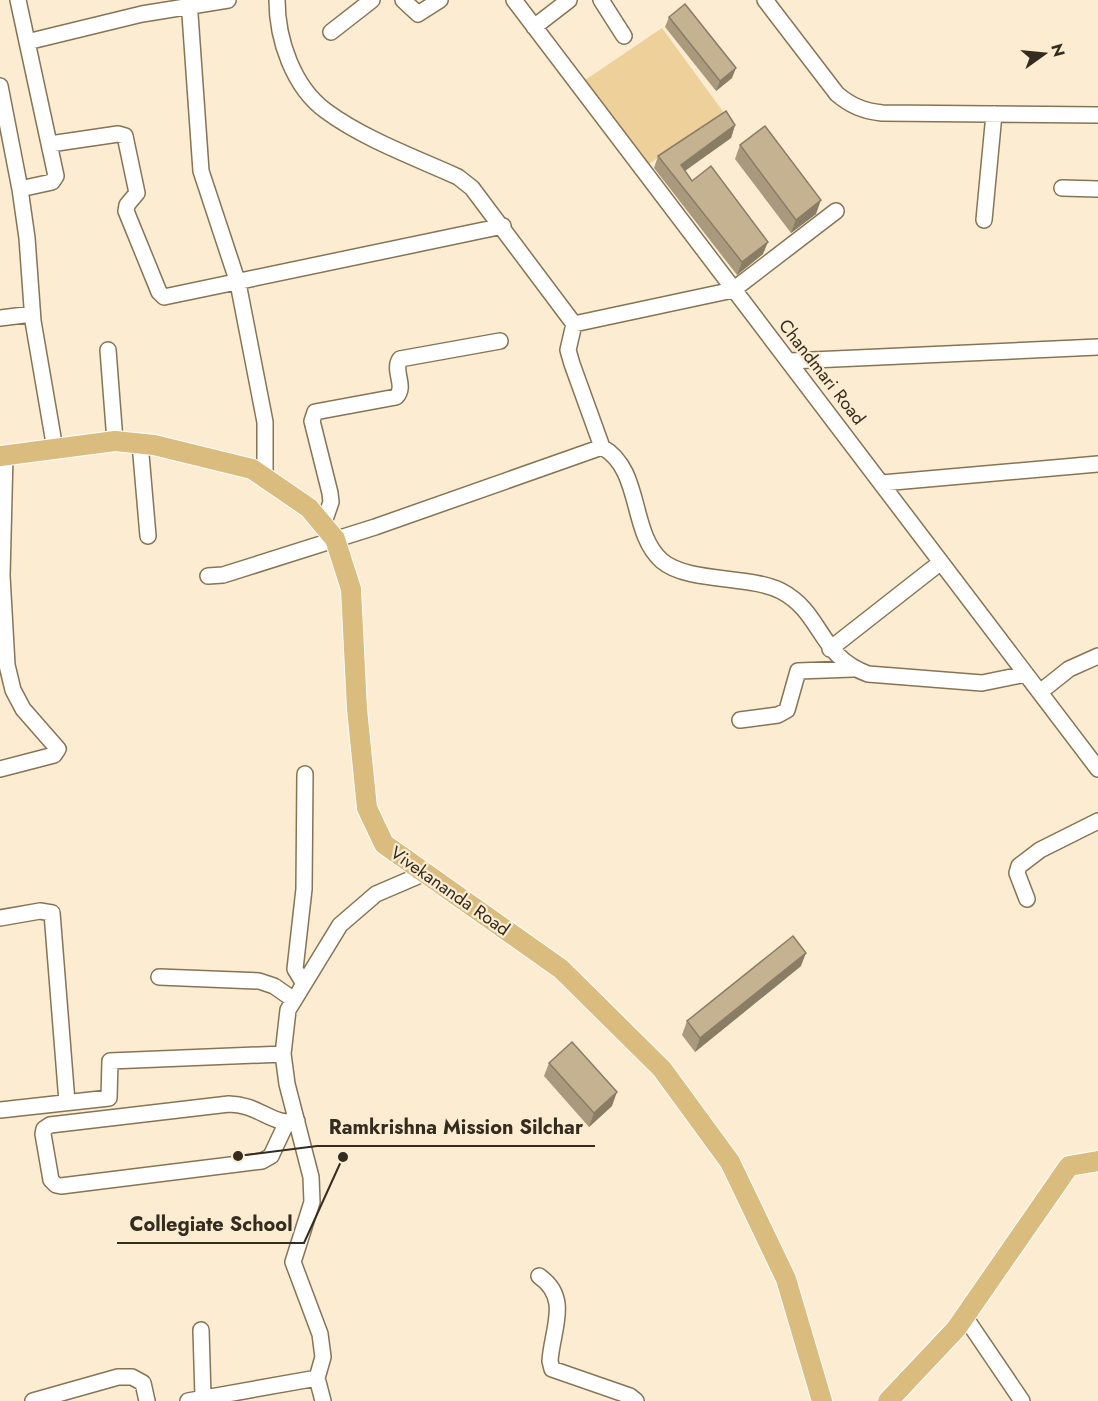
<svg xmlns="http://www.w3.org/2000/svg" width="1098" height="1401" viewBox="0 0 1098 1401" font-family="Jost,sans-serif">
	<rect width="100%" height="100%" fill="#fcecd1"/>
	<path fill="#eed09b" d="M662,28L724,113L637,172L572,89Z"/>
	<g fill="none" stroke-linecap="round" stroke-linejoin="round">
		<g stroke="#867455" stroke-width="18">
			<path id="minor" d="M18,0L56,176L52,182L20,189
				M189,0L201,171L238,283L265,422V479
				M277,0C277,39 293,87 326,111C364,139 414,157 458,177L472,188L574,324L733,290L836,211
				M403,0L418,14L440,0
				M514,0L1098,769
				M601,0L624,36
				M765,0L837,94C851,106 864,111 882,113L1098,115
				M534,27L569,0
				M331,32L372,0
				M27,42L142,14L228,0
				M0,86L20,189L27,238L33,321L55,449
				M50,144L118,134L125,136L137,193L127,205L126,211L159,292L164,297L503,226
				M1062,188L1098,189
				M984,220L994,114
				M0,318L32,314
				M574,324L568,350L572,364L602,447
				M108,350L115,441
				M790,361L1098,347
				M140,443L148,536
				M882,483L1098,464
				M323,525L331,502L330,493L312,421L315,412L396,397C407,386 392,371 400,359L500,341
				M208,576L223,575L375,527L602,447C643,470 629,532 662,561C688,583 750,575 781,591C823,613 818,656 868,674L982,683L1026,674
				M830,649L941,562
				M1040,692L1069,669L1098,656
				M740,720L778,715L787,710L798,671L853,669
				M0,769L54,755L58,749L23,709L13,690L7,665L2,576L5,455
				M1027,899L1017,873L1019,866L1040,850L1098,821
				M0,918L40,911L52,913L67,1102
				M159,977L259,981L274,986L294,1000
				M304,984L295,969L304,889L305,774
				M0,1110L109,1098L110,1061L283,1054
				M286,1124L271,1156L262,1161L61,1186L56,1185L51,1180L43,1134L44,1129L50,1125L229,1104C259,1104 273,1127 297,1121
				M539,1276C571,1298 552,1329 550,1361L552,1369L630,1396L636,1401
				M965,1317L1022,1401
				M201,1330L203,1397
				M33,1401L118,1377H132L143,1383L147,1401
				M188,1401L317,1378
				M323,1401L317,1378L323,1357L320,1334L293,1262L312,1202L311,1177L287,1084L283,1054L288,1010L340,925L376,894L425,873"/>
		</g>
		<g stroke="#fff" stroke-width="22">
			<path id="major" d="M0,456L115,441L154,445L252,469L309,508L335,539L351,589L357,709L367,808L384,844L561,969L662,1069L730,1162L786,1279L822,1401
				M888,1401L956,1329L1069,1166L1098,1161"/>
		</g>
		<use href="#minor" stroke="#fff" stroke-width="15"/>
		<use href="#major" stroke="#dabc7f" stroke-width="20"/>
	</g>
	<path fill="#a9997d" d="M669,17L732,78L716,91L665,27Z
		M735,125L731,138L685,171L692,181L763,254L737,275L654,168L658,156Z
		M740,145L816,214L791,233L735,159Z
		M801,966L695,1052L682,1035L687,1021Z
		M549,1063L612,1106L589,1127L544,1076Z"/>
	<path fill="#8a7d66" d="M736,68L732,78L716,91L720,81Z
		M735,125L731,138L676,177L681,165Z
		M821,200L816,214L791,233L796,220Z
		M768,242L763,254L737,275L742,262Z
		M806,953L801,966L695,1052L700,1038Z
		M617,1092L612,1106L589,1127L594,1113Z"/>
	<path fill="#c5b291" stroke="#8a7d66" stroke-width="1.5" d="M685,4L736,68L720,81L669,17Z
		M726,111L735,125L681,165L692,181L711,166L768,242L742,262L658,156Z
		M765,126L821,200L796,220L740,145Z
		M793,936L806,953L700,1038L687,1021Z
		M572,1042L617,1092L594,1113L549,1063Z"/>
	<g text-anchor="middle" stroke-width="4.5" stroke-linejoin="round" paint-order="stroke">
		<g font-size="18" fill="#332c1f" stroke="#fcecd1">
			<text transform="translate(822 372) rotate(52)" y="6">Chandmari Road</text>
			<text transform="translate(450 891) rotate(35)" y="6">Vivekananda Road</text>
		</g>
	</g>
	<path fill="none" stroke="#332c1f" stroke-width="2" d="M238 1156L317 1146H595M343 1157L304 1243H117"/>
	<g fill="#332c1f" stroke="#fcecd1" stroke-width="2">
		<circle cx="238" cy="1156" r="6"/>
		<circle cx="343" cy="1157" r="6"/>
	</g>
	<g font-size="20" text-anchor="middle" font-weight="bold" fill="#332c1f" stroke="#fcecd1" stroke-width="4.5" stroke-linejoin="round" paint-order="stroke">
		<text x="456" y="1134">Ramkrishna Mission Silchar</text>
		<text x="211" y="1231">Collegiate School</text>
	</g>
	<g transform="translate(1044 54) rotate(75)" stroke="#fcecd1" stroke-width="4.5" paint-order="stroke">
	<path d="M0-4.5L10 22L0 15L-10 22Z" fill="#332c1f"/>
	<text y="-9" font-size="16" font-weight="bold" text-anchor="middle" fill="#332c1f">N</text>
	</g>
</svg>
